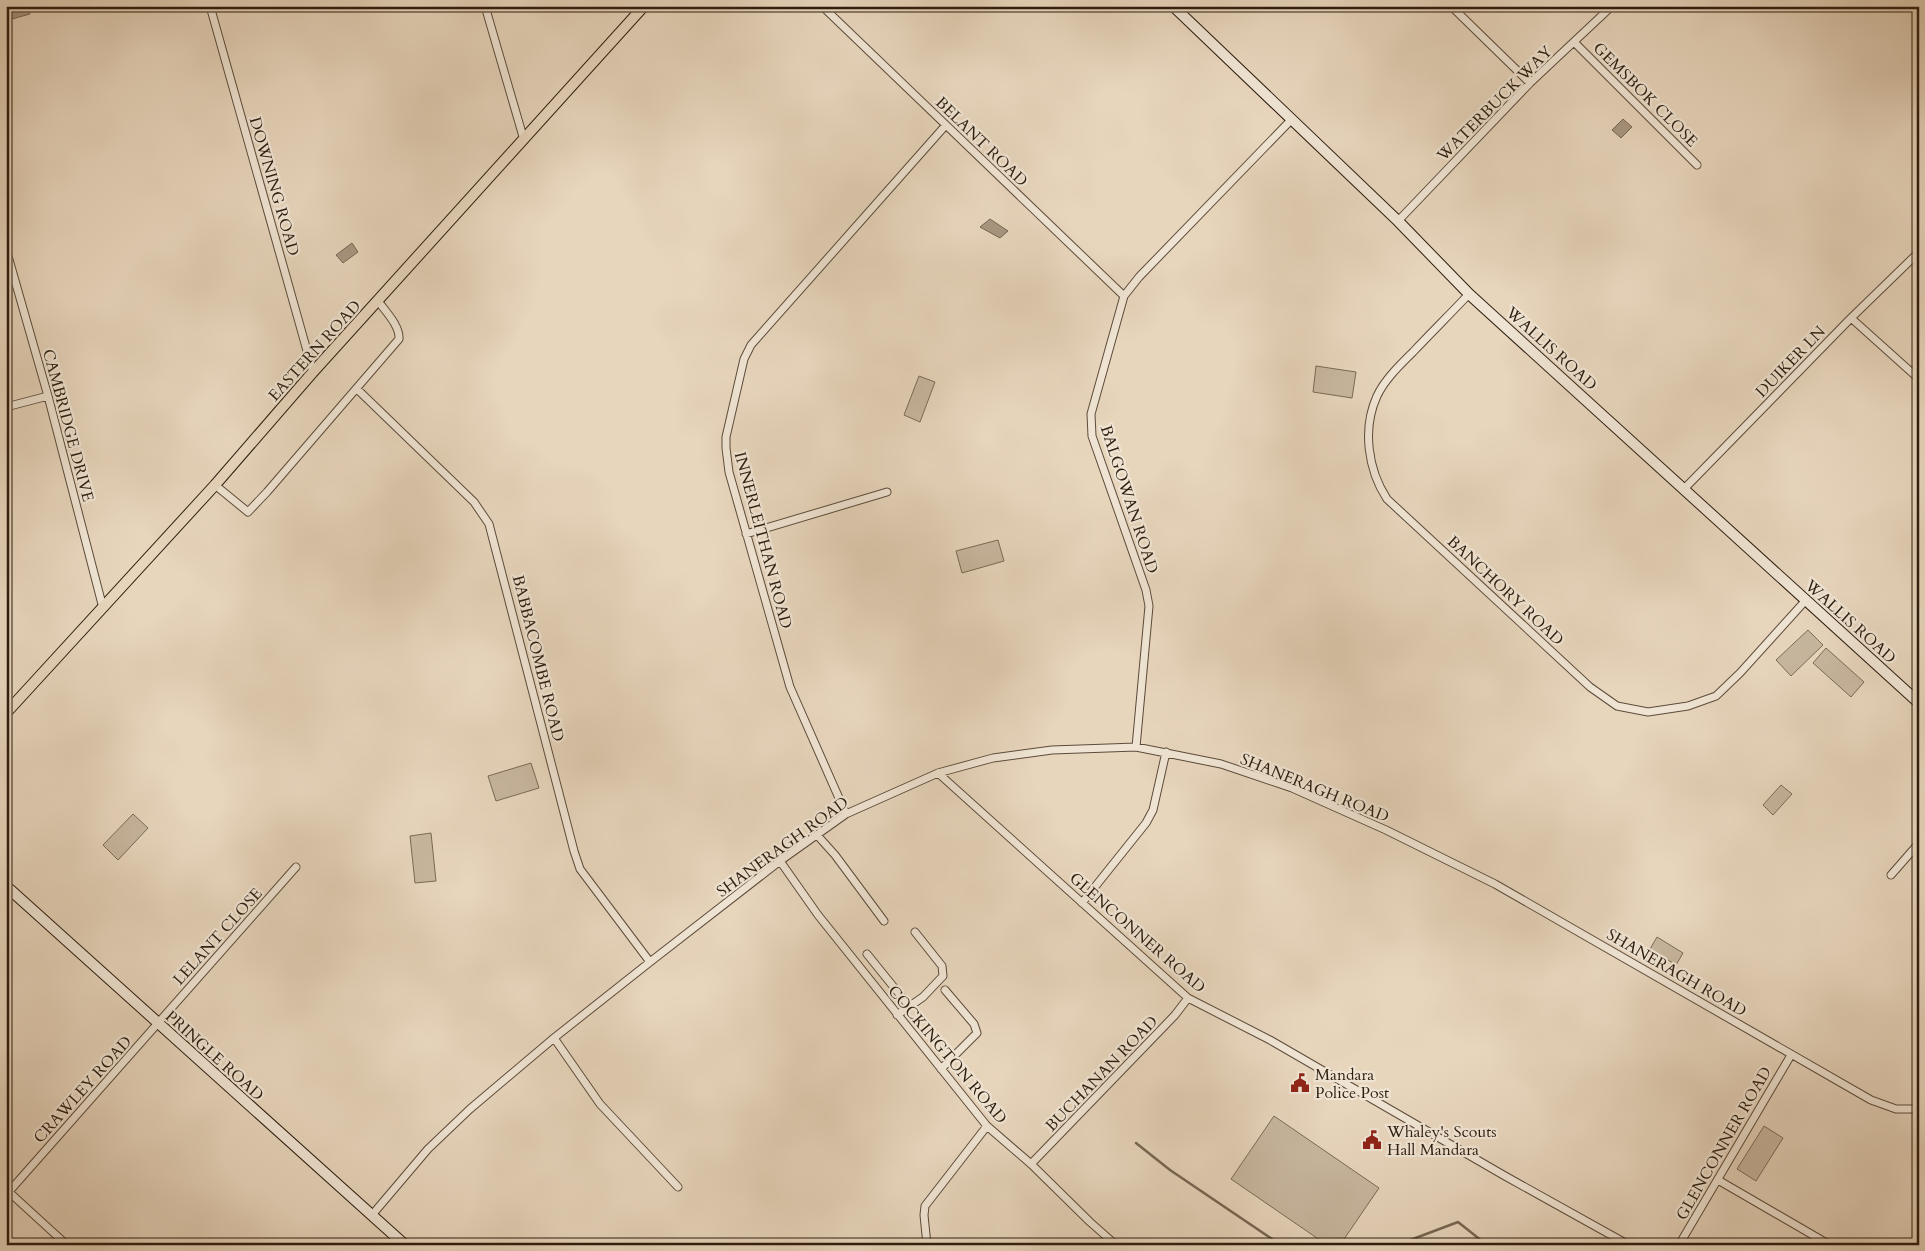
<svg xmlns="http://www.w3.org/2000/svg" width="1925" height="1251" viewBox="0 0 1925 1251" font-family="Cardo,serif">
	<rect width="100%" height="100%" fill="#e7d5bc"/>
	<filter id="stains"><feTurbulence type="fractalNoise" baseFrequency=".004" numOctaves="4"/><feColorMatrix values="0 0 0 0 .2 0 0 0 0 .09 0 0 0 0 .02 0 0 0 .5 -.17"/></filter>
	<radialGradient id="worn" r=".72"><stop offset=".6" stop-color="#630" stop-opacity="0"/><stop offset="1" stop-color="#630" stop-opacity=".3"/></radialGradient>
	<path fill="#c7b69e" stroke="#7a6a56" d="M1316,366L1356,372L1352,398L1313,392Z
		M919,376L935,382L920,422L904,415Z
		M998,540L1004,561L962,573L956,551Z
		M1808,630L1823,645L1791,676L1776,660Z
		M1826,648L1864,682L1851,697L1813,663Z
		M531,763L539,788L496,801L488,776Z
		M1781,785L1792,794L1773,815L1763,805Z
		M133,814L148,828L118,860L103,845Z
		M431,833L436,881L415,883L410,836Z
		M1657,937L1683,953L1676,965L1650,949Z
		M1274,1116L1379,1188L1340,1245H1327L1231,1179Z
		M1764,1126L1783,1138L1756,1181L1737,1169Z"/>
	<path fill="#a89681" stroke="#776653" d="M15,6H28L30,14L12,19L9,8Z
		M1623,119L1632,127L1621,138L1612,130Z
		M990,219L1008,231L1000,238L980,227Z
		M352,243L358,252L343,263L336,255Z"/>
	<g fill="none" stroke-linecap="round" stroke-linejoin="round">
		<path stroke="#776653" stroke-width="2.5" d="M1136,1143L1170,1170L1281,1245
			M1397,1245L1458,1222L1487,1245"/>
		<g stroke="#5c4b3a" stroke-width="9">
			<path id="street" d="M210,6L313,372
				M485,6L524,140
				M822,6L1124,296
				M1451,6L1530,83
				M1575,43L1697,165
				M1398,221L1530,83L1612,6
				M6,249L48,396L103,608
				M1469,294C1451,313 1432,332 1413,352C1400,365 1385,379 1377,396C1362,429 1368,470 1387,499L1590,687L1617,706L1648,712L1688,706L1716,696L1740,673L1806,600
				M1851,318L1919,379
				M357,389L474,502L489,524L574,851L580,869L650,962
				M6,407L48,396
				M215,485L248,512L267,492L399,339C400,326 386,312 378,301
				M1683,490L1851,318L1919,252
				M746,534L887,492
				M1136,747L1149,606L1146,590L1092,436L1091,414L1124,296L1139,277L1291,120
				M938,773L1188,998L1270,1040L1505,1176L1629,1245
				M846,814L790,687L729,472L726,448V437L744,359L751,345L945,126
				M817,835L835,855L884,921
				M780,861L818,915L987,1126L1031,1164L1090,1222L1116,1245
				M1891,875L1919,843
				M1082,903L1146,823L1153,810L1166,752
				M867,954L909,1006
				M897,1015L923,997L943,976L942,966L915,932
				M554,1038L600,1104L678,1187
				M941,1069L977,1033L974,1024L945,990
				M1031,1164L1175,1015L1188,998
				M1718,1180L1830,1245
				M9,1192L67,1245
				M6,1195L296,867
				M372,1215L428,1149L470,1109L554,1038L650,962L780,861L846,814L938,773L993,758L1052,750L1136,747L1221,764L1292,788L1386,830L1495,884L1871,1100L1896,1109H1919
				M927,1245L924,1215L925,1206L987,1126
				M1679,1245L1791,1055"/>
		</g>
		<g stroke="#2d1d0e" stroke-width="12">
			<path id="secondary" d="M1173,6L1398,221L1469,294L1919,703
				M6,886L405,1245"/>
		</g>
		<g stroke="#2d1d0e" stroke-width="12">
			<path id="primary" d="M6,713L215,485L313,372L644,6"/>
		</g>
		<use href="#street" stroke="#efe4d3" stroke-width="7"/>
		<use href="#secondary" stroke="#efe4d3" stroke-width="10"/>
		<use href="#primary" stroke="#e7d5bc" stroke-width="10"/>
	</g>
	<defs>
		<g id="civic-bare" transform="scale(1.5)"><path d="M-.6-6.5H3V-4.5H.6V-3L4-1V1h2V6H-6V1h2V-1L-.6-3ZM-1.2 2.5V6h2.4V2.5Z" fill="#8f2418" stroke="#efe4d3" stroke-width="2.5" paint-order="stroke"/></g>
	</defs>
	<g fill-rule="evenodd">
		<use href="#civic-bare" x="1300" y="1083"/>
		<use href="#civic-bare" x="1372" y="1140"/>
	</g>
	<g text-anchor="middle" stroke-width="4.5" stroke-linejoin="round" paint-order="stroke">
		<g font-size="16" fill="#2d1d0e" stroke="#efe4d3">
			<text transform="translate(1646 94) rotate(45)" y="6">GEMSBOK CLOSE</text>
			<text transform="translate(1494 103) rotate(-45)" y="6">WATERBUCK WAY</text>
			<text transform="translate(982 141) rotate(44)" y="6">BELANT ROAD</text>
			<text transform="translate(275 186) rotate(74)" y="6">DOWNING ROAD</text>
			<text transform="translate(1552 348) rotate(42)" y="6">WALLIS ROAD</text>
			<text transform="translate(314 350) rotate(-48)" y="6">EASTERN ROAD</text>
			<text transform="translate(1790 361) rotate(-46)" y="6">DUIKER LN</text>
			<text transform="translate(69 425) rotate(75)" y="6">CAMBRIDGE DRIVE</text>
			<text transform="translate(1130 499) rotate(72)" y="6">BALGOWAN ROAD</text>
			<text transform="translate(764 540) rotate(75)" y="6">INNERLEITHAN ROAD</text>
			<text transform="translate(1506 590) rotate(43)" y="6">BANCHORY ROAD</text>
			<text transform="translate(1851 621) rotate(42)" y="6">WALLIS ROAD</text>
			<text transform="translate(539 658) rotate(76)" y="6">BABBACOMBE ROAD</text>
			<text transform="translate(1315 787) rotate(22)" y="6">SHANERAGH ROAD</text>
			<text transform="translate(782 846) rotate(-36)" y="6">SHANERAGH ROAD</text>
			<text transform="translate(1138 932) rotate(41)" y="6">GLENCONNER ROAD</text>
			<text transform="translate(217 936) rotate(-48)" y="6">LELANT CLOSE</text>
			<text transform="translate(1677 972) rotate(30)" y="6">SHANERAGH ROAD</text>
			<text transform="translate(948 1054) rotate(50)" y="6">COCKINGTON ROAD</text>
			<text transform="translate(215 1055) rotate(42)" y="6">PRINGLE ROAD</text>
			<text transform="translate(1101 1073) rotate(-46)" y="6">BUCHANAN ROAD</text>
			<text transform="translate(82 1089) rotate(-48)" y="6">CRAWLEY ROAD</text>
			<text transform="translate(1723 1143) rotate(-60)" y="6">GLENCONNER ROAD</text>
		</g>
		<g font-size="16" fill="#2d1d0e" stroke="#efe4d3" text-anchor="start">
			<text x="1315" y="1080">Mandara<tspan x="1315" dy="18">Police Post</tspan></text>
			<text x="1387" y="1137">Whaley's Scouts<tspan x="1387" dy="18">Hall Mandara</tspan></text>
		</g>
	</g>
	<rect width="1925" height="1251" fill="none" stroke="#e7d5bc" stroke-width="25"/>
	<rect x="8" y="8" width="1910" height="1236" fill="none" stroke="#2d1d0e" stroke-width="2.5"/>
	<rect x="12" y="12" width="1900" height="1226" fill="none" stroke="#2d1d0e"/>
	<rect width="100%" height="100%" filter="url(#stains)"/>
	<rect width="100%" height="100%" fill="url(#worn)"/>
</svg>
